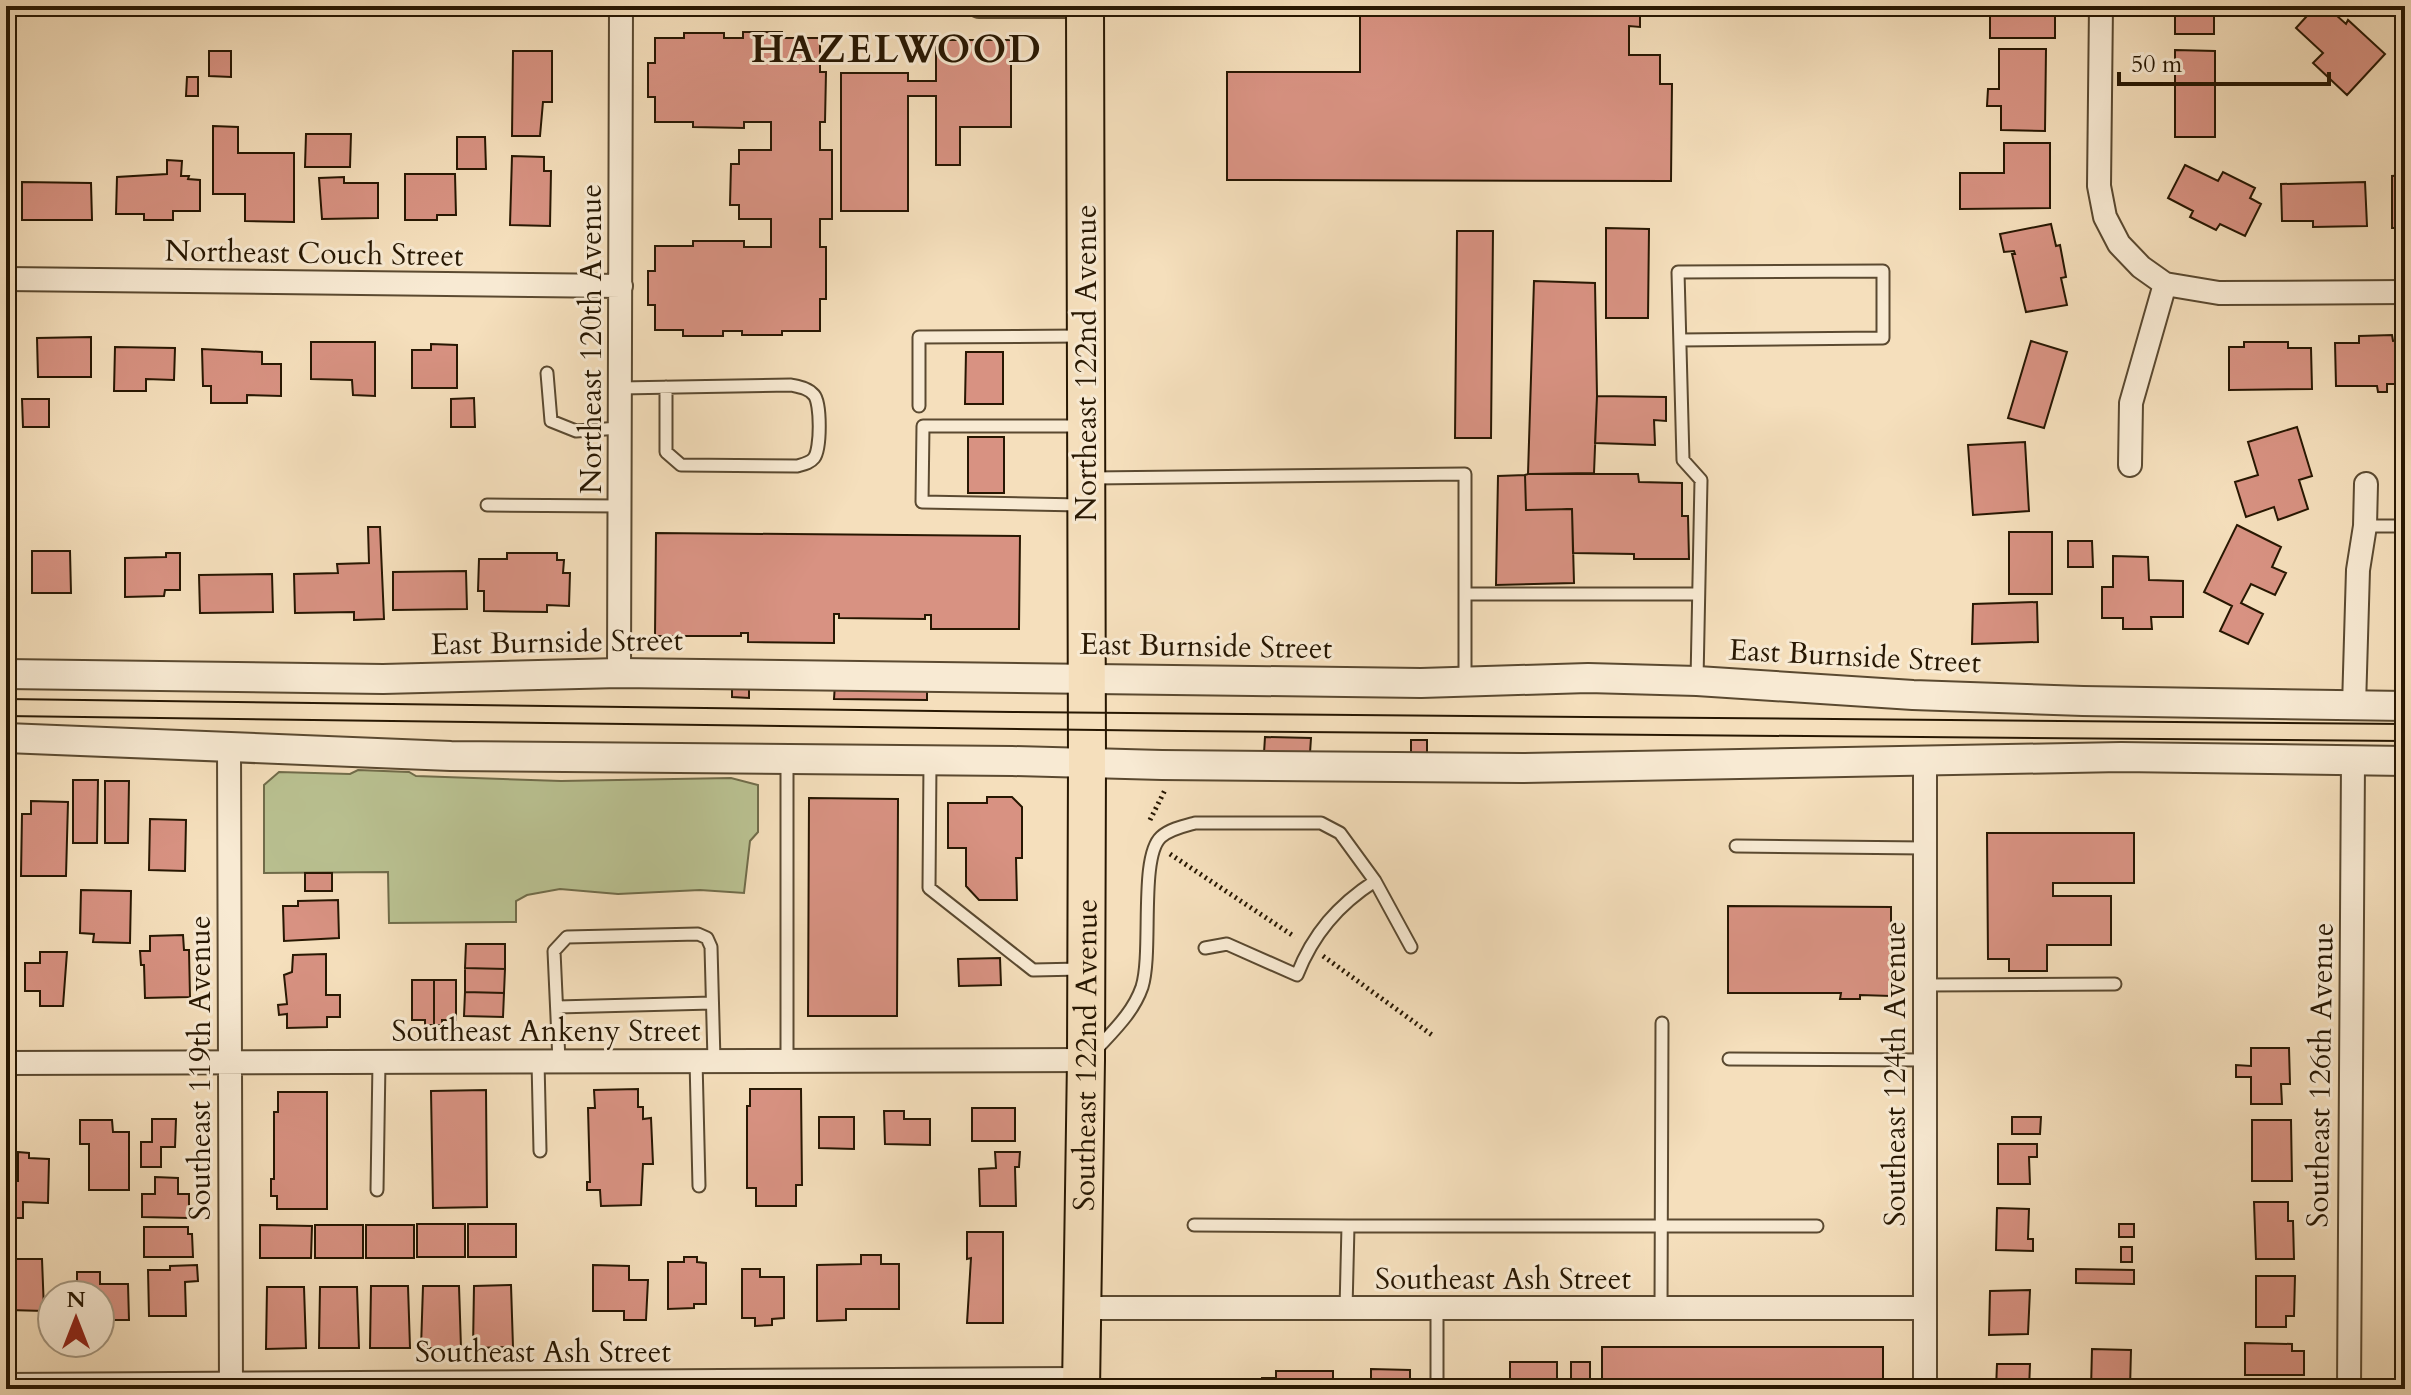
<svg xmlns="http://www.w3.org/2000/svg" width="2411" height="1395" viewBox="0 0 2411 1395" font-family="Cardo,serif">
	<rect width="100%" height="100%" fill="#f5dfbc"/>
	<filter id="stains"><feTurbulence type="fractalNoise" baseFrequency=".0025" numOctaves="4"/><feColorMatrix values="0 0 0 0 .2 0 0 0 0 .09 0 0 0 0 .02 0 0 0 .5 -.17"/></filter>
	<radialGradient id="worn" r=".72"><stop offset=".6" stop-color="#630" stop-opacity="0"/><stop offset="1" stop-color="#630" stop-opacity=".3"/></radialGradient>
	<path fill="#bac292" stroke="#706c4a" stroke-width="2" d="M358,770L409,772L416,776L561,781L731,778L758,785V832L750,841L744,893L700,890L618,894L560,889L527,895L516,901V922L389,923L388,872L264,873V785L279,772L350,774Z"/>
	<path fill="#d89282" stroke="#271702" stroke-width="2" d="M1360,6H1640V27L1629,26V55H1660V84H1672L1671,181L1227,180V72H1360Z
		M1990,6H2055V38H1990Z
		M2175,6H2214V34H2175Z
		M2316,6H2326L2346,24L2348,20L2385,54L2347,95L2313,63L2323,53L2296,28Z
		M743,32H782V38H820V72H826L825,122H820V150H832V219H820V247H826V299H820V331H782V335H742V331H723V336H683V330H655V305H648V271H655V246H693V241H744V247H771V219H739V205H730L731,164H739V150H771V122H744V128L693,127V122H655V97H648V63H655V38H684V33H724V38H743Z
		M936,40H1011V127H960V165H936V96H908V211H841V73H908V81H936Z
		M1999,49H2046L2045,131L2001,130V106H1987L1988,89H1999Z
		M2175,50L2215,51V137H2175Z
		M209,51H231V77L209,76Z
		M513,51H552V102H543L540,136H512Z
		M2405,68V109H2399L2398,69Z
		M187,77H198V96H186Z
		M213,126L238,127V153H294V222L245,221V194H213Z
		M306,134H351L350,167H305Z
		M457,137H485L486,169H457Z
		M2004,143H2050V208L1960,209V173H2004Z
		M512,156L544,157V171H551L550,226L510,225Z
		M167,160L182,161L181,176H189L188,179L200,180V211H173V220H144V214H116L117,177L167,174Z
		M2185,165L2218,181L2223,172L2255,188L2250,198L2261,204L2245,236L2220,224L2216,230L2190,217L2193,211L2168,198Z
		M405,174H455L456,215H437V220H405Z
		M2405,175V228H2392V176Z
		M344,177V183H378V218L322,219L319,178Z
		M22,182L91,183L92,220H22Z
		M2365,182L2367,226L2313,227V221H2282L2281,184Z
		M2051,224L2056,246L2060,245L2066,277L2061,278L2067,305L2026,312L2012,254H2015L2014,251L2004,252L2000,234Z
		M1606,228L1649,229L1648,318H1606Z
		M1457,231H1493L1491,438H1455Z
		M1534,281L1595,283L1597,396L1594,473L1528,474Z
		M2392,335L2393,341L2405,340V384H2387V392H2378L2377,386H2336L2335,343H2359V336Z
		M91,337V377H38L37,338Z
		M2031,341L2067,352L2044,428L2008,418Z
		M311,342H375V396L353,395L352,380L311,379Z
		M2244,342H2288V348H2311L2312,389L2229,390V347H2244Z
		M431,344L457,345V388H412V350H431Z
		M115,347L175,348L174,380L146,379V391H114Z
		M202,349L262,352V364H281V396L247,395V403H211V386H203Z
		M966,352H1003V404H965Z
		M1597,396L1666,397V421L1654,420L1655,445L1595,443Z
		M474,398L475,427H451V399Z
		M22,399H49V427H23Z
		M2297,427L2312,476L2299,480L2308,509L2278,520L2274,507L2246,517L2235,482L2258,475L2248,442Z
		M968,437H1004V493H968Z
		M2401,437H2405V461H2402Z
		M2025,442L2029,511L1973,515L1968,445Z
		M1528,474H1638L1639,482L1682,483V516H1688L1689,559H1634V554L1573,553L1572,509L1526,510L1525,475Z
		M1525,475L1526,510L1572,509L1574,583L1496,585L1498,476Z
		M2237,525L2281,547L2272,567L2286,573L2275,595L2251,584L2241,603L2263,614L2248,644L2220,631L2232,606L2204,592Z
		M368,527H380L384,619L354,620V612L295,613L294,574L338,573L337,564L369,563Z
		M2009,532H2052V594H2009Z
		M656,533L1020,536L1019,629H931V615H925V619L839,618V614H834V643L748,642V633H741V636H655Z
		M2068,541H2092L2093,567H2068Z
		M32,551H70L71,593H32Z
		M166,553H180V590H165L164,596L125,597V558L166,557Z
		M507,553H557V560H564L563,573H570L569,606L547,605V612L484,611V591H478L479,559H507Z
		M2113,556L2148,557L2149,580L2183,581V617H2151L2152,629H2123V618H2102V587H2113Z
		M466,571L467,609L393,610V572Z
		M272,574L273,612L200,613L199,575Z
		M2037,602L2038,642L1972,644L1973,604Z
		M732,683H749V698L732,697Z
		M835,684L927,685V700L834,699Z
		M1265,737L1311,738L1310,753H1264Z
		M1411,740H1427V754H1411Z
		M73,780H98L97,843H73Z
		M105,781H129L128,843H105Z
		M987,797H1012L1022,807V858H1016L1017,900H979L966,886V848H948V803H987Z
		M809,798L898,799L897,1016H808Z
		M31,801L68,802L66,876H21L22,814H31Z
		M150,819L186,820L185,871L149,870Z
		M1987,833H2134V883H2053V896H2111V945H2047V971H2009V959H1988Z
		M305,873H332V891H305Z
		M81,890L131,891L130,943L93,942L94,934L80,933Z
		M338,900L339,938L284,941L283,906H298V901Z
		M1728,906L1891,907V996L1860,995V999H1840L1841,993H1728Z
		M183,935L184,950H189L190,997L145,998L144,965H141L140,951H150V936Z
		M466,944H505V969L465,968Z
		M40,952H67L63,1006H40V991H25V963H40Z
		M326,954V995H340V1017H327V1027L287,1028V1014L279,1015L278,1005L287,1004L284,975L292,972L293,955Z
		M1000,958L1001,985L959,986L958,959Z
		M465,968L505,969L504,993L465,992Z
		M412,980H434V1025H425V1020H412Z
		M434,980H456V1020H442V1025H434Z
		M465,992L504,993L503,1017L464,1016Z
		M2251,1048H2289L2290,1084H2281L2282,1104H2251V1077H2236V1065L2251,1066Z
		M638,1089V1107H643V1119L651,1118L653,1164H643L641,1205L601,1206L600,1190H587V1182H590L588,1108H595L594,1090Z
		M750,1089H801L802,1185H796V1206H756V1188H747V1106H750Z
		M486,1090L487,1207L433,1208L431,1091Z
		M278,1092H327V1209H277V1196H271V1179H274V1112H278Z
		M972,1108H1015V1141H972Z
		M884,1111H904V1119H930V1145L885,1144Z
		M819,1117H854V1149L819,1148Z
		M2012,1117H2041L2040,1134H2012Z
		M152,1119H176L175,1147H161V1167H141V1142H152Z
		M80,1120H112L113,1132H129V1190H89V1144H80Z
		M2252,1120H2291L2292,1181H2252Z
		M1998,1144H2037V1157H2029L2030,1184H1998Z
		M18,1152L29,1153V1158L49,1159L48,1203L23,1202V1218H8L9,1181H18Z
		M995,1152H1020L1019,1167H1015L1016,1206H980L979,1169L996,1168Z
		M155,1177L178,1178V1194H189V1218L142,1217V1194H155Z
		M2254,1202H2288V1221H2293L2294,1259H2256Z
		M1997,1208L2029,1209L2028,1239H2033V1251L1996,1250Z
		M417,1224H465V1257H417Z
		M468,1224H516V1257H468Z
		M2119,1224H2134V1237H2119Z
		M260,1225L312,1226L311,1258H260Z
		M315,1225H363V1258H315Z
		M366,1225H414V1258H366Z
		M144,1227H188V1234H192L193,1257H144Z
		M967,1232H1003V1323H967L971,1258L967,1259Z
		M2121,1247H2132V1262H2121Z
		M861,1255H881V1264H899V1309H846V1320L817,1321V1265L861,1264Z
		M684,1257H697V1262L706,1263V1304H694V1308L668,1309V1262H684Z
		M6,1259H42L44,1311L9,1310Z
		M197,1265L198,1281L185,1282L186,1316H149L148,1270H170V1266Z
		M593,1265L629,1266V1280H648L646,1320H624V1311H593Z
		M742,1269H760V1277H784V1318L772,1319V1325L755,1326V1318H742Z
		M2076,1269L2134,1270V1284L2076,1283Z
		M77,1272H100V1284H128L129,1320H100V1295H66V1284H77Z
		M2256,1276H2295L2294,1316H2286V1327H2256Z
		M511,1285L513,1347L473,1348L474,1286Z
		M371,1286H408L410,1348H370Z
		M423,1286H459L461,1348H421Z
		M267,1287H304L306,1348L266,1349Z
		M320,1287H357L359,1348H319Z
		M2030,1290L2028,1334L1989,1335L1990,1291Z
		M2245,1343L2292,1344V1351H2304V1375H2245Z
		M1602,1347H1883V1389H1602Z
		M2092,1349L2131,1350L2130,1389H2091Z
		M1510,1362H1557V1389H1510Z
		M1571,1362H1590V1389H1571Z
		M1997,1364H2030L2029,1389H1996Z
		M1371,1369L1410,1370V1389H1356V1383H1371Z
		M1276,1371H1333V1389H1262V1378H1276Z"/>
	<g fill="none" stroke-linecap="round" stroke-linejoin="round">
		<g stroke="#5a4930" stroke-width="15">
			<path id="service" d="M1680,340L1883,338V271L1678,272L1683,460L1701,480L1697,680
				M547,373L551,421L576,431L620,428
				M620,388L791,385C800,387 808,388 814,395C821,403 821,449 814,458C810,463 804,464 797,466L681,465L666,452V387
				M919,406V337L1081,336
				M1092,478L1465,474V680
				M487,505L620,506
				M1081,505L922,502L923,426H1082
				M2365,526H2405
				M1467,594H1698
				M787,760V1060
				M930,762L929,888L1033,970L1081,969
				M1736,846L1925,848
				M1205,948L1227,944L1297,975C1313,934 1338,905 1375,881
				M1925,985L2115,984
				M557,1007L712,1003
				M1095,1051C1113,1031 1133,1013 1142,987C1153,952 1139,857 1161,837C1170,829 1184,826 1195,823H1321L1340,833L1375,881L1411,947
				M1729,1059L1925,1060
				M696,1060L699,1186
				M538,1061L540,1151
				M559,1061L554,951L567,937L698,934L707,938L711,947L714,1060
				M377,1190L379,1062
				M1194,1225L1348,1226L1346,1309
				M1348,1226H1817
				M1437,1309V1389
				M1661,1309L1662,1023"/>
		</g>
		<g stroke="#5a4930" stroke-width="26">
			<path id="minor" d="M979,6H1085
				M2101,6L2099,186L2105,217L2119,244L2141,267L2165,284L2219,293L2405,292
				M6,279L621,286
				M2130,465L2131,403L2165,284
				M619,673L621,6
				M2354,706L2358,570L2365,526L2366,484
				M229,747L231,1389
				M6,1063L1086,1060
				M1081,1308H1924
				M6,1385L1081,1379
				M1925,1389V760
				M2349,1389L2353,761"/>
		</g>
		<g stroke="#5a4930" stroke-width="32">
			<path id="tertiary" d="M6,674L383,679L619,673L1421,683L1588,678L1697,681L1913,695L2083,701L2405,706
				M6,738L451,756L1012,761L1162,765L1522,768L2121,757L2405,761"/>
		</g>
		<g stroke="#271702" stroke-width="40">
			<g id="primary">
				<path id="s1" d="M1081,1389L1086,1060L1087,763L1085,6"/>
			</g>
		</g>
		<path stroke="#271702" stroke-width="5" stroke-dasharray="2 4" stroke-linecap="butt" d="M1150,820L1165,790
			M1170,854L1295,937
			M1323,956L1432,1035"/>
		<use href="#service" stroke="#f8ead3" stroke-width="11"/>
		<use href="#minor" stroke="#f8ead3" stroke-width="22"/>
		<use href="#tertiary" stroke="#f8ead3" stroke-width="28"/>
		<use href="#primary" stroke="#f5dfbc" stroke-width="36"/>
		<path stroke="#271702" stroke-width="2" d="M6,699L1013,712L2405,724
			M6,716L1182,731L2405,741"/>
	</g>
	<g text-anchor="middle" stroke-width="6" stroke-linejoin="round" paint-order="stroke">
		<g font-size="30" fill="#271702" stroke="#f8ead3">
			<text transform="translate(314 253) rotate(1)" y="10">Northeast Couch Street</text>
			<text transform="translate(591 339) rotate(-90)" y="10">Northeast 120th Avenue</text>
			<text transform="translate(1086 363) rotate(-90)" y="10">Northeast 122nd Avenue</text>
			<text transform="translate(557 642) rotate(-1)" y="10">East Burnside Street</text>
			<text transform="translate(1206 646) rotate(1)" y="10">East Burnside Street</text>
			<text transform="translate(1855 656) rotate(3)" y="10">East Burnside Street</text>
			<text x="546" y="1041">Southeast Ankeny Street</text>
			<text dy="10" stroke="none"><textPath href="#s1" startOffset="334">Southeast 122nd Avenue</textPath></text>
			<text transform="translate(200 1068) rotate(-90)" y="10">Southeast 119th Avenue</text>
			<text transform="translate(1895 1074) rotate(-90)" y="10">Southeast 124th Avenue</text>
			<text transform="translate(2320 1075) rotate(-89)" y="10">Southeast 126th Avenue</text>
			<text x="1503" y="1289">Southeast Ash Street</text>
			<text x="543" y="1362">Southeast Ash Street</text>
		</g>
		<g font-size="38" font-weight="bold" letter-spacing="2" fill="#271702" stroke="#f8ead3">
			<text x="897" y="62">HAZELWOOD</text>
		</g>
	</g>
	<rect width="2411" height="1395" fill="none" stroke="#f5dfbc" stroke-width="32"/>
	<rect x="8" y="8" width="2395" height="1379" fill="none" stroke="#271702" stroke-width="4"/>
	<rect x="16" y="16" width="2379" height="1363" fill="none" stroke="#271702" stroke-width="2"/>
	<g transform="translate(76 1319)"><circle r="38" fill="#f8ead3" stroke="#a4967f" stroke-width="2"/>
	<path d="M0-6L14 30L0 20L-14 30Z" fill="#8f2418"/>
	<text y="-12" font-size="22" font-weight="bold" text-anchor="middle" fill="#271702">N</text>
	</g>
	<path d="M2119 72v12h210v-12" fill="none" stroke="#271702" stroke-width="4"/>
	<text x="2131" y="72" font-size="24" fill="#271702" stroke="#f8ead3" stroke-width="6" paint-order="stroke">50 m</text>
	<rect width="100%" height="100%" filter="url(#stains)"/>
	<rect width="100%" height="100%" fill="url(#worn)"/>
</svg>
